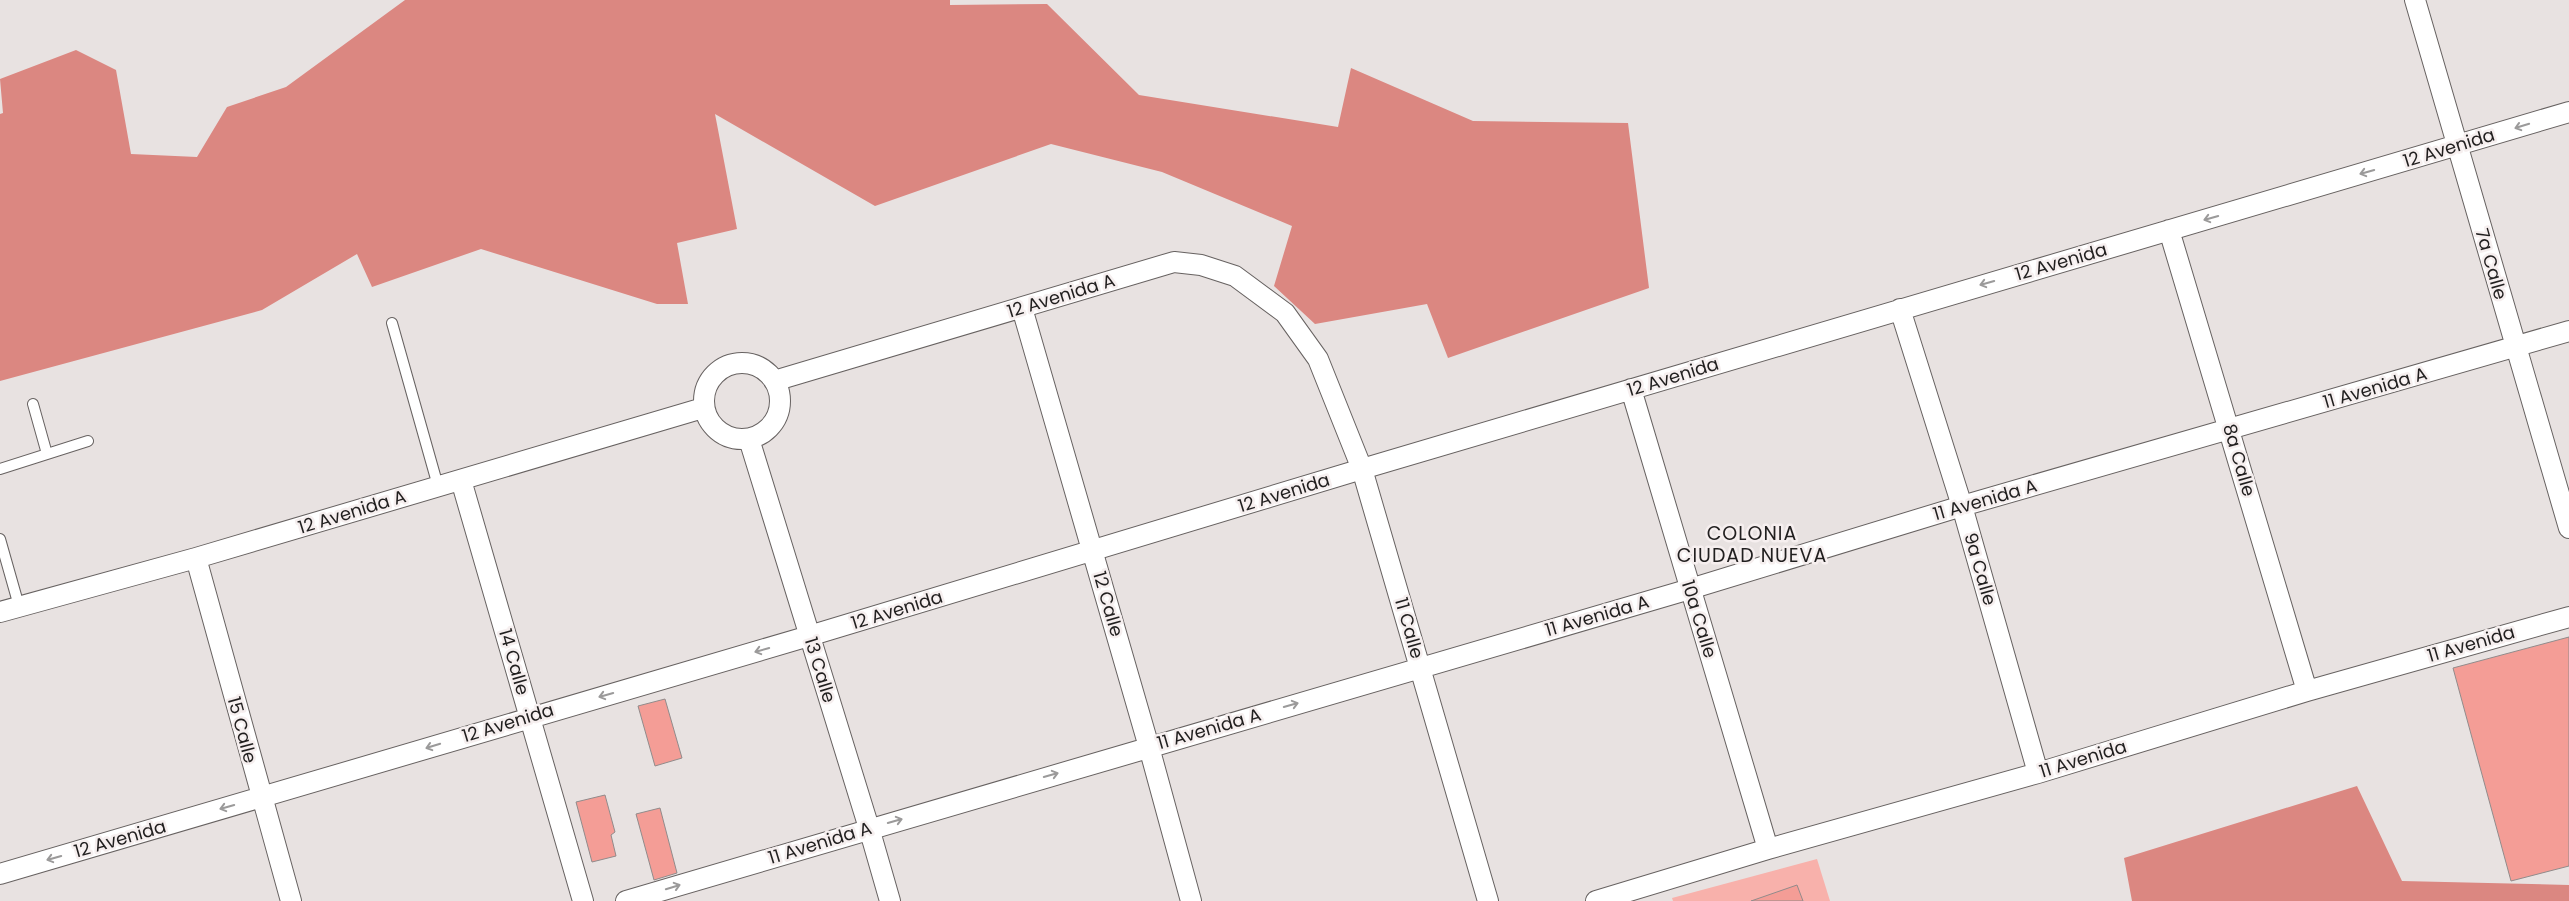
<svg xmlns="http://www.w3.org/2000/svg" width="2569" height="901" viewBox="0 0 2569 901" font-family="Poppins,sans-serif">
	<rect width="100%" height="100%" fill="#e8e2e1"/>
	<path fill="#f8b1ab" d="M1817,859L1830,901H1673L1672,898Z"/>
	<path fill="#db8781" d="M405,0H950V5L1047,4L1139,95L1338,127L1351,68L1473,121L1628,123L1649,288L1448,358L1427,304L1315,324L1274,286L1292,226L1162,172L1051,144L875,206L715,114L737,229L677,243L688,304H657L481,249L372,287L357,254L262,310L0,381V114L3,113L0,79L76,50L116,70L131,154L197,157L227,107L286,87Z
		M2357,786L2402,881L2569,885V901H2132L2124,858Z"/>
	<path fill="#f49d96" stroke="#918b8b" d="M2569,637V866L2511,881L2453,668Z
		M665,699L682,758L655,766L638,706Z
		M605,795L615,832L611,835L616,856L592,862L576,802Z
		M660,808L677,873L654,880L636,814Z
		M1797,885L1803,901H1751Z"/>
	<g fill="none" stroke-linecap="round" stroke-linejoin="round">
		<g stroke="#676261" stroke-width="12">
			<path id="lane" d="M392,323L438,486
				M33,404L47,454
				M0,469L88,441
				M0,539L19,606"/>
		</g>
		<g stroke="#676261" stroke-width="22">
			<path id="street" d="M2415,0L2569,528
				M2169,230L2307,691
				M1022,308L1149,747L1191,901
				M1900,309L1962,506L2038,773
				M704 401a38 38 0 1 1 76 0a38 38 0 1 1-76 0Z
				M774,381L1174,262L1201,265L1235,276L1285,313L1318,359L1362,469L1488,901
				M1631,389L1768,849
				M749,439L869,828L890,901
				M461,480L583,901
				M196,558L291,901
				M0,612L196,558L703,408
				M0,874L809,636L1362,469L2569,112
				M626,901L1690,589L1962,506L2569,331
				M1596,901L1768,849L2038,773L2307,691L2569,617"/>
		</g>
		<use href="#lane" stroke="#fff" stroke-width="10"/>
		<use href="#street" stroke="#fff" stroke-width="20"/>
	</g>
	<defs><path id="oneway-shaft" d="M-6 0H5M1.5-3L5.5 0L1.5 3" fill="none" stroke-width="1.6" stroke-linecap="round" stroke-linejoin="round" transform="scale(1.25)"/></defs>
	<g stroke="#9b9a9a">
		<use href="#oneway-shaft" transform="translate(2522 126) rotate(163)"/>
		<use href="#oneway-shaft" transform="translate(2367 172) rotate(164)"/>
		<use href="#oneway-shaft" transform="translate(2211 218) rotate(164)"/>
		<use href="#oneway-shaft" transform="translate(1987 283) rotate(164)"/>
		<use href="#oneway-shaft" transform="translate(762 650) rotate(164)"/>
		<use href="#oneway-shaft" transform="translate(606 695) rotate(164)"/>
		<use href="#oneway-shaft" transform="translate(1291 705) rotate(-16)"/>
		<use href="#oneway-shaft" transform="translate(433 746) rotate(163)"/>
		<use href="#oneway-shaft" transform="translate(1051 775) rotate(-16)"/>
		<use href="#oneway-shaft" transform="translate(227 807) rotate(164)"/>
		<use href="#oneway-shaft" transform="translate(895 821) rotate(-16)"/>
		<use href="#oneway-shaft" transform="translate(54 858) rotate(164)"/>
		<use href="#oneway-shaft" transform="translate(673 887) rotate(-17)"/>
	</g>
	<g text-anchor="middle" stroke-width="5" stroke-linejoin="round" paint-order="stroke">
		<g font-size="18" fill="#211f1f" stroke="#f6efef">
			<text transform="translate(2449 148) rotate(-17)" y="6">12 Avenida</text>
			<text transform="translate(2061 262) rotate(-16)" y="6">12 Avenida</text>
			<text transform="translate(2491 264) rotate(74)" y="6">7a Calle</text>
			<text transform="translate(1061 296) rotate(-17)" y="6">12 Avenida A</text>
			<text transform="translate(1673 377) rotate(-17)" y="6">12 Avenida</text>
			<text transform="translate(2375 388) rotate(-16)" y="6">11 Avenida A</text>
			<text transform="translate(2239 460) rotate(74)" y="6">8a Calle</text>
			<text transform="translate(1284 493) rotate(-17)" y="6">12 Avenida</text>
			<text transform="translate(1985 500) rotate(-16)" y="6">11 Avenida A</text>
			<text transform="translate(352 512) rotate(-17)" y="6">12 Avenida A</text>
			<text transform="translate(1980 569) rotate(74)" y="6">9a Calle</text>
			<text transform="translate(1108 604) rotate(74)" y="6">12 Calle</text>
			<text transform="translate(897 610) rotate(-17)" y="6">12 Avenida</text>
			<text transform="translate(1597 616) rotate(-16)" y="6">11 Avenida A</text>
			<text transform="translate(1699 619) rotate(73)" y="6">10a Calle</text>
			<text transform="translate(1409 628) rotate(74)" y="6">11 Calle</text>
			<text transform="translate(2471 644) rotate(-16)" y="6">11 Avenida</text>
			<text transform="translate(514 662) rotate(74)" y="6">14 Calle</text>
			<text transform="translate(820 670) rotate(73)" y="6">13 Calle</text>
			<text transform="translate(508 723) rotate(-17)" y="6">12 Avenida</text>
			<text transform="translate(1209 729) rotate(-16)" y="6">11 Avenida A</text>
			<text transform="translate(242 730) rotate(75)" y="6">15 Calle</text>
			<text transform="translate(2083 759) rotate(-17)" y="6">11 Avenida</text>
			<text transform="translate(120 839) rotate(-16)" y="6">12 Avenida</text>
			<text transform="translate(820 843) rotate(-17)" y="6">11 Avenida A</text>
		</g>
		<g font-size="19" letter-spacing="1" fill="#211f1f" stroke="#f6efef">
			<text x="1752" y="540">COLONIA<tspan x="1752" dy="22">CIUDAD NUEVA</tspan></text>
		</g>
	</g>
</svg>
